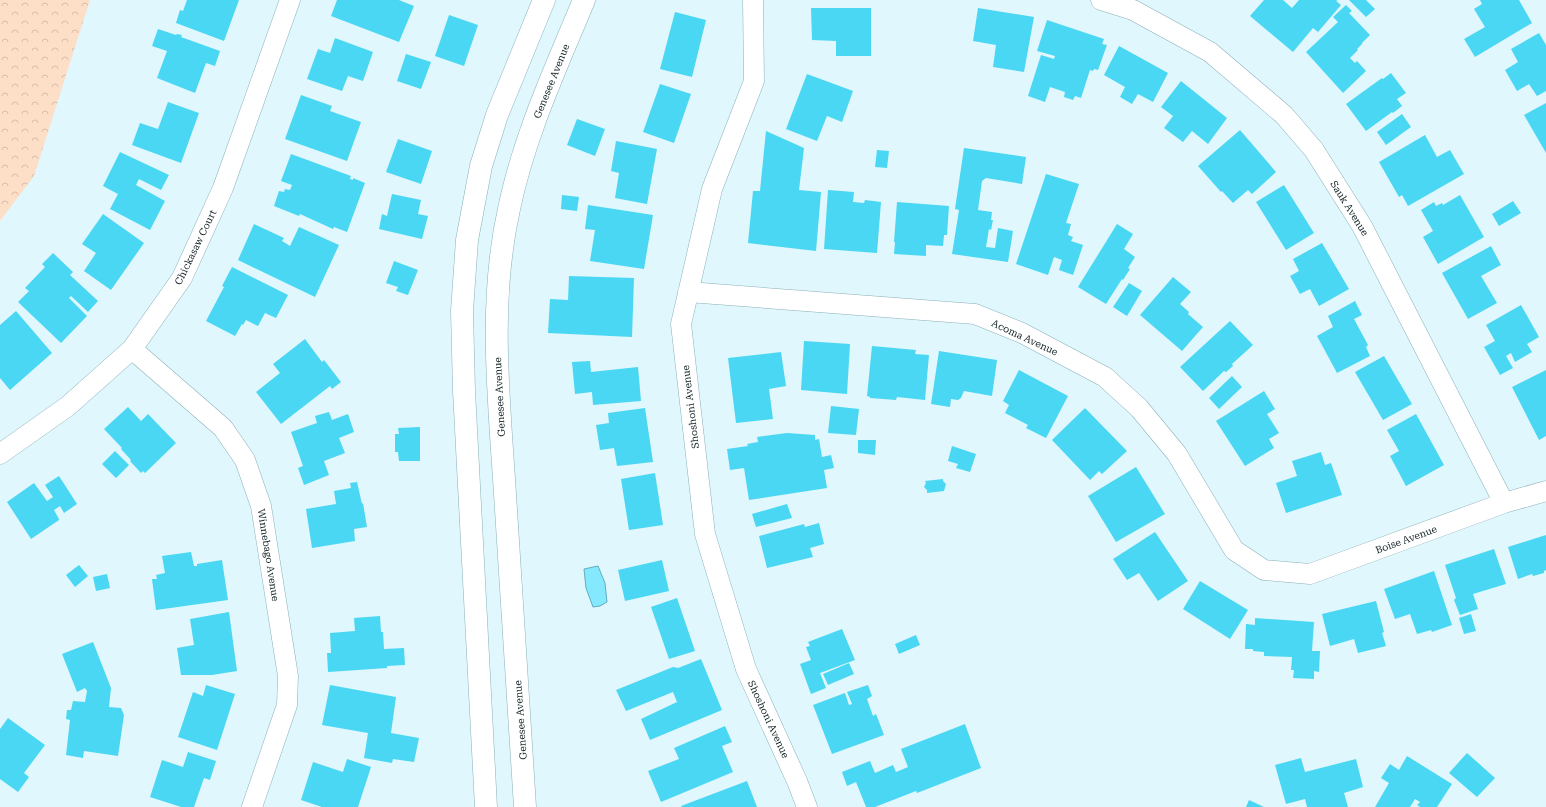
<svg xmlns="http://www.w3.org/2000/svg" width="1546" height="807" viewBox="0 0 1546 807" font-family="'Roboto Serif',serif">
	<defs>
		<pattern id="park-crowns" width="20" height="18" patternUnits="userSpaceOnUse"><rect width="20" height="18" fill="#fddec7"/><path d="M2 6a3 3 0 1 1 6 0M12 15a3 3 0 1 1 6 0" fill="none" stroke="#d8beab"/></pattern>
	</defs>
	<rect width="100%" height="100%" fill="#e0f7fd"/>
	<path fill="url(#park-crowns)" d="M0,0H90L34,176L0,221Z"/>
	<path fill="#84e9fe" stroke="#62adbd" d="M598,566L605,583L607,602L600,606L593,607L586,588L584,569Z"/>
	<path fill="#4ad7f3" d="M187,0H239L224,41L176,23L180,10L183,11Z
		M337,0H399L414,6L399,42L331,16Z
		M1264,0H1283L1292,8L1299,0H1338L1336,1L1341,5L1318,32L1313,28L1293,52L1250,16Z
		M1349,0H1366L1375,9L1366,17Z
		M1480,0H1519L1532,23L1475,57L1464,39L1485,27L1474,9L1482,4Z
		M1346,5L1352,11L1349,13L1370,35L1362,43V44L1357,49L1358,50L1350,58L1355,63L1357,61L1366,71L1343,93L1306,52L1338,22L1333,17Z
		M811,8H871V56H836V41L812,40Z
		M978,8L1034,17L1024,72L993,67L996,45L973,41Z
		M675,12L706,20L692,77L660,69Z
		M449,15L478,25L464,66L435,56Z
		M1047,20L1104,39L1102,44L1107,45L1098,70L1094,69L1093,71L1090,70L1081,98L1075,96L1073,100L1064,97L1065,92L1050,87L1045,102L1028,96L1041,55L1054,59L1055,56L1037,51Z
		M158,29L176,35L177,34L182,35L181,37L220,51L215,66L206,63L195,93L157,78L167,51L152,46Z
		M1539,33L1546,45V91L1537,96L1529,84L1517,91L1505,70L1518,62L1511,49Z
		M335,38L373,52L363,81L348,76L342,91L307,79L318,49L330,53Z
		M1119,46L1168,73L1153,102L1138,94L1132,104L1120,97L1125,87L1104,75Z
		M406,54L431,62L421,89L397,81Z
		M1391,73L1406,93L1397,99L1402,106L1393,113L1392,112L1366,131L1346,104L1382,78L1383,79Z
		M807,74L853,91L842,122L827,116L817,141L786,129Z
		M1181,81L1227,118L1208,144L1192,131L1183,142L1164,128L1173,116L1161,107Z
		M660,84L691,94L674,143L643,132Z
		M301,95L332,106L330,111L361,122L347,161L285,139Z
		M168,102L199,113L181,163L132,145L140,123L158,129Z
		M1546,103V153L1524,115Z
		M1402,114L1411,127L1386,145L1377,132Z
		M577,119L605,129L595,156L567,145Z
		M1240,130L1276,172L1252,194L1248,190L1233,203L1222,191L1221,192L1198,166Z
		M766,131L804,148L799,190L821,192L816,251L748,243L753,191H760Z
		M1425,135L1437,157L1450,150L1464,174L1408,206L1402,195L1399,197L1379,162Z
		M398,139L432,151L421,184L386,172Z
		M616,141L657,149L647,204L615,198L619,173L611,171Z
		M964,148L1026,157L1022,184L986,178L982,181L978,210L992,212L991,220H993L991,230L989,229L986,247L995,248L998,228L1013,231L1008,262L952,254L959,210L955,209Z
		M877,150L889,151L887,168L875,167Z
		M120,152L169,175L161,190L139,179L136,185L165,201L150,230L110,209L118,194L103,186Z
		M291,154L351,176L350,179L353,180V178L365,183L347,232L334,227L333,229L300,214L299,216L274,206L279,191L284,192L285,189L290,190L292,185L281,181Z
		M1046,174L1079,184L1066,223L1071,224L1068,235L1073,237L1071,241L1083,245L1073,275L1059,270L1062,260L1054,257L1048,275L1016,264Z
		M1284,185L1314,233L1286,250L1256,202Z
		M828,190L854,192L853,202L864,203L865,200L881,202L877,253L824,249Z
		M392,194L421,200L418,214L428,216L422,239L379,229L382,214L387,216Z
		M562,195L579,197L577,211L561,209Z
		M1460,195L1484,237L1438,264L1423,237L1433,231L1421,210L1434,202L1436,206L1442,203L1443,205Z
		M1513,201L1521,213L1499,226L1492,214Z
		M897,202L949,206L947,235H944L943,246L926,245V256L894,254L895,242H894Z
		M588,205L653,215L644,269L590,261L595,230L585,229Z
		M103,214L144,243L111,290L84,271L96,253L82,244Z
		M254,224L284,238L282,241L290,246L299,227L339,245L315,297L238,260Z
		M1117,224L1133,234L1124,249L1135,257L1128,268L1130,269L1123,280L1122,279L1106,304L1078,287Z
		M1322,243L1349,289L1319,306L1310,289L1300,294L1290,276L1299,271L1293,259Z
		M1491,246L1501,265L1481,276L1497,303L1468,319L1442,273Z
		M53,253L73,272L70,275L98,301L88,312L71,296L69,298L87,316L61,343L18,302L29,291L25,288L45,267L42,264Z
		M394,261L418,270L408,295L396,291L398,287L386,283Z
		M232,267L288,295L276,318L265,313L258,326L246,320L243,325L242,324L235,336L206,321L224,287L222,286Z
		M569,276L634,278L632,337L548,333L550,299L568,300Z
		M1173,277L1191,292L1180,304L1189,312L1188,314L1203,327L1182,351L1140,315Z
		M1129,283L1142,291L1127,316L1113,307Z
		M1355,301L1362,315L1354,319L1368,345L1366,347L1370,356L1337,373L1317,336L1333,327L1328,316Z
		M1521,305L1539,337L1527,344L1532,352L1515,362L1511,353L1506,356L1513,368L1500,375L1484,347L1495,341L1486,325Z
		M16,311L52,353L10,390L0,378V325Z
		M1230,321L1253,345L1232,364L1233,366L1226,372L1224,371L1203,391L1180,367Z
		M305,339L322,362L324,360L341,382L332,389L330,386L281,424L256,392L280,373L273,364Z
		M804,341L850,344L847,394L801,390Z
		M872,346L916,350L915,354L929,355L925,400L897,397L896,400L870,398V397L867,396Z
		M939,351L997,360L992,396L964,391L961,398L958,400L951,399L950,407L931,404Z
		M781,352L786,386L769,389L773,419L736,423L728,358Z
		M1384,356L1412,404L1383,420L1355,372Z
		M590,361L591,372L638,367L641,401L593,405L592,392L575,394L572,362Z
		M1019,370L1068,396L1046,438L1026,428L1028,425L1005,413L1009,405L1003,401Z
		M1546,370V436L1539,440L1512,387Z
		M1232,376L1242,387L1219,409L1209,398Z
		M1264,391L1275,409L1267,414L1279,433L1269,439L1274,448L1245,466L1216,421Z
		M831,406L859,409L856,435L828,433Z
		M128,407L141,421L148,414L176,443L145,473L143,471L141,473L130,461L131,460L121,449L122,448L104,429Z
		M645,408L653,462L617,466L614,448L600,450L596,425L609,423L608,413Z
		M1085,408L1127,451L1102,474L1099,471L1090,480L1052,440Z
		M329,412L332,420L348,414L354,432L339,438L345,453L324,461L329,475L304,485L298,468L303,466L291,432L317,423L315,416Z
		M1416,414L1444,465L1406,486L1390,456L1399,451L1387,430Z
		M420,427V461H399L398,452H395V434H399L398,428Z
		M787,433L815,435V440L819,439L822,457L831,455L834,468L824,470L827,488L749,500L744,468L730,470L727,449L748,446L747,444L758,442L757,437Z
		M858,440H876L875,455L858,453Z
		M952,446L976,454L970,472L956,468L958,464L948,461Z
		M115,451L129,465L116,478L102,464Z
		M1321,452L1325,465L1331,463L1342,495L1286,513L1276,483L1297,476L1292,461Z
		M1136,467L1165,514L1116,542L1088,496Z
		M655,473L663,525L629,530L621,479Z
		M59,476L77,504L64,513L60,506L54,510L59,519V520L31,539L7,502L34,483L47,501L53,497L45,485Z
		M943,479V481L946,484L944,491L927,493V490L924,487L926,483L925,481Z
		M357,482L362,504L363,503L367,527L354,529L355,541L312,548L306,509L336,504L334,491L351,488L350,483Z
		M787,504L792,518L756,527L752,514Z
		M819,523L824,544L810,548L813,557L767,568L759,536L804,524L805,527Z
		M1155,532L1188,581L1158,601L1139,573L1127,580L1113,559Z
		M1546,535V570L1544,571V573L1533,576L1532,574L1518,579L1508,547Z
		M1494,549L1506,584L1473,594L1478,609L1460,615L1454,600L1456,598L1445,565Z
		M191,552L194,566H197V564L222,560L228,600L156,610L152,579H157L156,575L165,573L162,556Z
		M662,560L669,591L625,601L618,570Z
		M79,565L88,576L75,587L66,575Z
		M1434,571L1452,625L1432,632L1431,630L1417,634L1410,614L1395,619L1384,589Z
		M107,574L110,588L96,591L93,577Z
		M1200,581L1248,610L1230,639L1183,609Z
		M677,598L695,651L669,659L651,607Z
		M1376,601L1384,632L1382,633L1386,646L1358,653L1354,639L1330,646L1322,614Z
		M229,612L237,671L212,675H181L177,648L194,645L190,619Z
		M1471,614L1476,631L1464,634L1459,618Z
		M380,616L381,632H383L384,649L404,648L405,665L387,666V668L328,672L327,653H331L330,633L355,631L354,618Z
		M1255,618L1314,622L1312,651H1320L1319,672L1314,671V679L1293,678L1294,670H1291L1292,657L1264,656V652L1253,651V649H1245L1246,624L1255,625Z
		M842,629L855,660L820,673L826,688L811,694L800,664L811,660L806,647L810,646L808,642Z
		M916,635L920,645L899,654L895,644Z
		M93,642L111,688L109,707L121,708L124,715L118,756L84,751L83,758L66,755L70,720L66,719L67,710H71L73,701L85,702L87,691L85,688L77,692L62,654Z
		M701,659L722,710L650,740L641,719L677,702L673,692L626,711L616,690L673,667L678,668Z
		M849,663L854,674L828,685L823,674Z
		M206,685L235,694L217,750L178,737L193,692L203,696Z
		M330,685L396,697L391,733L419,738L414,762L393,759L392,763L364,758L368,733L322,725Z
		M868,685L872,696L867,699L873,716L876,714L884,735L832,754L813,705L845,693L849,705L852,704L847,692Z
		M8,718L45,745L24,773L29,777L18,792L0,779V729Z
		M965,724L981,768L917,793L916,791L875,807H866L856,782L847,786L842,772L870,761L875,773L893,765L896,772L908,767L901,749Z
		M725,726L732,742L722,746L733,772L661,802L648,771L679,759L674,748Z
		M188,752L216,761L210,780L204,778L194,807H181L150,797L162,760L183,767Z
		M1467,753L1495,778L1477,797L1449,773Z
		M1407,756L1452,784L1437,807H1420L1417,805L1420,802L1415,799L1410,807H1375L1389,783L1381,778L1390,764L1399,770Z
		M1301,758L1305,772L1356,759L1363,787L1344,793L1348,807H1307L1305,799L1286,804L1275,765Z
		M347,759L371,767L358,807H322L301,800L313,762L343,772Z
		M747,781L757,807H682L681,806Z
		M1249,800L1264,807H1246Z"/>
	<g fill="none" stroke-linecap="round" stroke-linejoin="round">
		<g stroke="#8bb0b9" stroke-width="21">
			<path id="minor" d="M753,0L754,81L712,189L681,324L705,534L746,669L797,781L807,807
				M1101,0L1133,10L1210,52L1284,115L1314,150L1362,226L1504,503
				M688,292L975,314L1022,333L1105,377L1139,408L1177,454L1234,550L1264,570L1310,574L1504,503L1546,491
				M132,349L223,428L245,460L261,506L288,676L287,705L252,807
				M0,454L68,406L132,349L182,278L223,188L290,0"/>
		</g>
		<g stroke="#8bb0b9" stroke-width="23">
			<path id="primary" d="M486,807L464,391L462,311L467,240L481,166L497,115L544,0
				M525,807C518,703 512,598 505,494C499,399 488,303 509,209C524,136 556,68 584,0"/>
		</g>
		<use href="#minor" stroke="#fff" stroke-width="20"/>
		<use href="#primary" stroke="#fff" stroke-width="22"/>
	</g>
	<g text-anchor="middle" stroke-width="3.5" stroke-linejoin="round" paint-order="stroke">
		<g font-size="10" fill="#122124" stroke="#fff">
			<text transform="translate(551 81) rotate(-68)" y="4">Genesee Avenue</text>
			<text transform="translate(1350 208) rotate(58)" y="4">Sauk Avenue</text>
			<text transform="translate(195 247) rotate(-64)" y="4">Chickasaw Court</text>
			<text transform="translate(1025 337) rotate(25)" y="4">Acoma Avenue</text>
			<text transform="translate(499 397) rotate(-93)" y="4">Genesee Avenue</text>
			<text transform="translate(690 407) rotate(-97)" y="4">Shoshoni Avenue</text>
			<text transform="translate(1406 539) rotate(-20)" y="4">Boise Avenue</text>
			<text transform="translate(269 555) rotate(81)" y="4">Winnebago Avenue</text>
			<text transform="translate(769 719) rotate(65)" y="4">Shoshoni Avenue</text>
			<text transform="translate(520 720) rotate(-94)" y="4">Genesee Avenue</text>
		</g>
	</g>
</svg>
